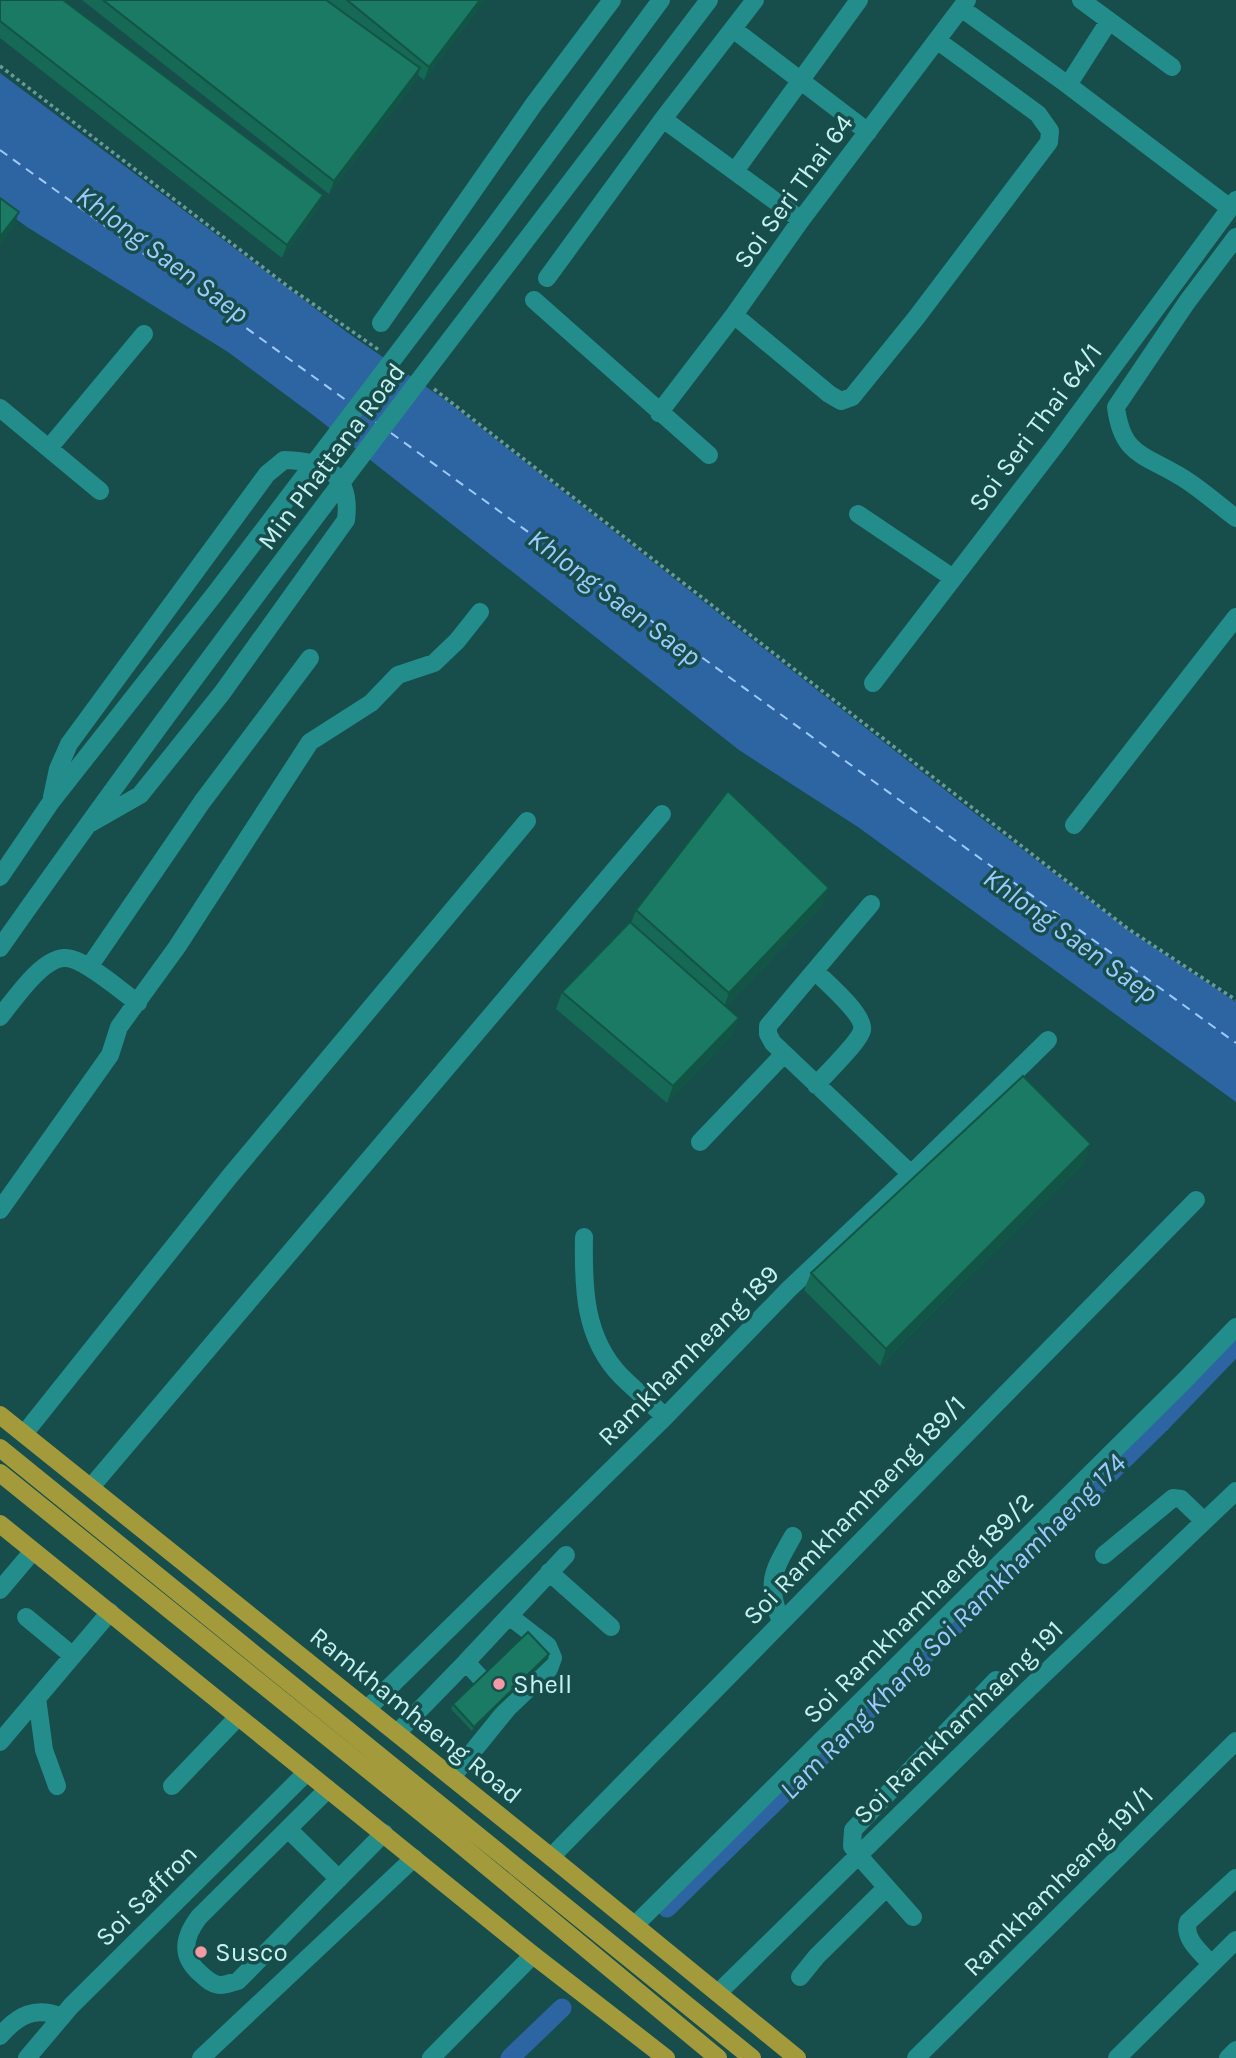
<svg xmlns="http://www.w3.org/2000/svg" width="1236" height="2058" viewBox="0 0 1236 2058" font-family="Karla,sans-serif">
	<rect width="100%" height="100%" fill="#174d4b"/>
	<path fill="#2d65a3" d="M0,73L348,333L448,402L981,818L1131,932L1236,1002V1102L858,827L739,750L313,415L228,352L27,227L0,207Z"/>
	<g fill="none" stroke-linecap="round" stroke-linejoin="round">
		<path stroke="#2d65a3" stroke-width="19" d="M667,1908L1162,1422L1236,1345
			M510,2058L562,2008"/>
		<path stroke="#9dcafd" stroke-width="2" stroke-dasharray="9 7" stroke-linecap="butt" d="M0,150L350,403
			M363,412L378,424
			M391,433L1236,1043"/>
		<path stroke="#699a98" stroke-width="3.5" stroke-dasharray="3.5 3.5" stroke-linecap="butt" d="M0,66L290,288L379,350
			M434,389L1127,928L1236,1000"/>
		<path stroke="#238d8b" stroke-width="18" d="M755,0L663,119L801,220
			M1081,0L1172,67
			M961,8L1068,85L1230,208
			M733,29L868,132
			M1068,85L1109,21
			M735,171L859,0
			M1236,237L1187,302L1116,407C1122,455 1143,454 1178,475C1199,487 1217,504 1236,518
			M547,278L663,119
			M534,300L709,455
			M734,315L829,394L841,401L852,397L916,318L1049,142L1050,131L1038,114L938,41
			M381,323L534,104L612,0
			M0,408L100,491
			M659,413L734,315L801,220L967,0
			M49,448L144,334
			M858,514L953,578
			M873,683L1057,443L1236,200
			M52,797L58,769L69,744L267,474L284,460C324,461 352,473 346,520L222,693L140,795L91,823
			M1074,825L1236,617
			M0,877L51,802L217,591L492,229L661,0
			M871,904L768,1026V1034L773,1043L911,1174
			M0,948C227,625 471,314 709,0
			M89,967L202,802L310,658
			M815,971C826,982 865,1015 862,1030C860,1041 826,1074 816,1085
			M0,1017C14,1000 41,959 64,958C82,956 122,992 138,1003
			M700,1142L784,1054
			M0,1210L110,1055L119,1027L177,947L310,742L371,703L398,675L434,663L457,641L480,612
			M584,1237C583,1287 584,1338 621,1376C635,1390 651,1403 665,1417
			M24,1434L230,1176L527,821
			M91,1487L662,814
			M1104,1555L1173,1498L1181,1499L1204,1521
			M549,1572L611,1627
			M0,1590L33,1551
			M26,1617L73,1656
			M781,1622C765,1581 773,1572 793,1536
			M466,1662L566,1555
			M37,1698L44,1750L57,1786
			M508,1708L549,1669L553,1658L548,1646L509,1616
			M367,1709L665,1417L789,1289L911,1174L1048,1040
			M397,1733L466,1662L508,1708L452,1777
			M0,1742L110,1612
			M172,1786L238,1717
			M328,1789L199,1917C183,1938 180,1957 202,1975C208,1980 213,1985 221,1985C226,1985 233,1982 238,1981L384,1833
			M289,1830L339,1879
			M551,1857L1196,1200
			M913,1917L859,1856L852,1846L853,1830L996,1680
			M635,1925L1184,1381L1236,1327
			M1211,1964C1201,1952 1183,1939 1188,1922L1236,1878
			M800,1977L817,1956L886,1888
			M718,1993L1021,1696L1236,1491
			M0,2036C18,2015 35,2006 62,2017
			M27,2058L71,2006L307,1772
			M201,2058L414,1858
			M431,2058L533,1955
			M916,2058L1236,1741
			M1117,2058L1236,1940
			M1228,2058L1236,2050"/>
		<path stroke="#a39b3b" stroke-width="18" d="M0,1415L551,1857L797,2058
			M0,1448L752,2058
			M0,1473L444,1831L718,2058
			M0,1524L533,1955L666,2058"/>
	</g>
	<path fill="#166955" d="M0,0L323,195L318,208L282,258L0,38Z
		M82,0H485L424,80L418,75L416,81L329,194Z
		M823,905L726,1007L732,1035L667,1103L556,1009L562,992L631,923L636,910Z
		M1085,1162L880,1366L804,1290L811,1273Z
		M549,1654L548,1659L472,1731L451,1709L453,1704Z"/>
	<path fill="#125545" d="M480,0H485L424,80L429,67Z
		M420,68L416,81L329,194L334,181Z
		M323,195L318,208L282,258L287,245Z
		M19,212L13,229L0,246V237Z
		M829,888L823,905L723,1010L729,993Z
		M739,1018L732,1035L667,1103L673,1086Z
		M1091,1144L1085,1162L880,1366L886,1349Z
		M549,1654L548,1659L472,1731L474,1727Z"/>
	<path fill="#1a7a63" stroke="#125545" stroke-width="2" d="M0,0H63L323,195L287,245L0,21Z
		M103,0H326L420,68L334,181Z
		M347,0H480L429,67Z
		M0,198L19,212L0,237Z
		M728,791L829,888L729,993L636,910Z
		M630,922L739,1018L673,1086L562,992Z
		M1023,1076L1091,1144L886,1349L811,1273Z
		M528,1632L549,1654L474,1727L453,1704Z"/>
	<g fill="#f49aa4" stroke="#174d4b" stroke-width="2.5">
		<circle cx="499" cy="1684" r="7"/>
		<circle cx="201" cy="1952" r="7"/>
	</g>
	<g text-anchor="middle" stroke-width="7" stroke-linejoin="round" paint-order="stroke">
		<g font-size="26" fill="#c5f2f0" stroke="#174d4b">
			<text transform="translate(793 191) rotate(-54)" y="9">Soi Seri Thai 64</text>
			<text transform="translate(1035 427) rotate(-53)" y="9">Soi Seri Thai 64/1</text>
			<text transform="translate(331 456) rotate(-53)" y="9">Min Phattana Road</text>
			<text transform="translate(688 1355) rotate(-45)" y="9">Ramkhamheang 189</text>
			<text transform="translate(854 1510) rotate(-46)" y="9">Soi Ramkhamhaeng 189/1</text>
			<text transform="translate(918 1608) rotate(-45)" y="9">Soi Ramkhamhaeng 189/2</text>
			<text transform="translate(416 1715) rotate(39)" y="9">Ramkhamhaeng Road</text>
			<text transform="translate(958 1722) rotate(-44)" y="9">Soi Ramkhamhaeng 191</text>
			<text transform="translate(1058 1881) rotate(-45)" y="9">Ramkhamheang 191/1</text>
			<text transform="translate(146 1895) rotate(-45)" y="9">Soi Saffron</text>
		</g>
		<g font-size="26" fill="#c5f2f0" stroke="#174d4b" text-anchor="start">
			<text x="513" y="1693">Shell</text>
			<text x="215" y="1961">Susco</text>
		</g>
		<g font-size="28" font-style="italic" fill="#9dcafd" stroke="#174d4b">
			<text transform="translate(163 254) rotate(37)" y="10">Khlong Saen Saep</text>
			<text transform="translate(615 597) rotate(37)" y="10">Khlong Saen Saep</text>
			<text transform="translate(1071 935) rotate(36)" y="10">Khlong Saen Saep</text>
			<text transform="translate(952 1626) rotate(-45)" y="10">Lam Rang Khang Soi Ramkhamhaeng 174</text>
		</g>
	</g>
</svg>
